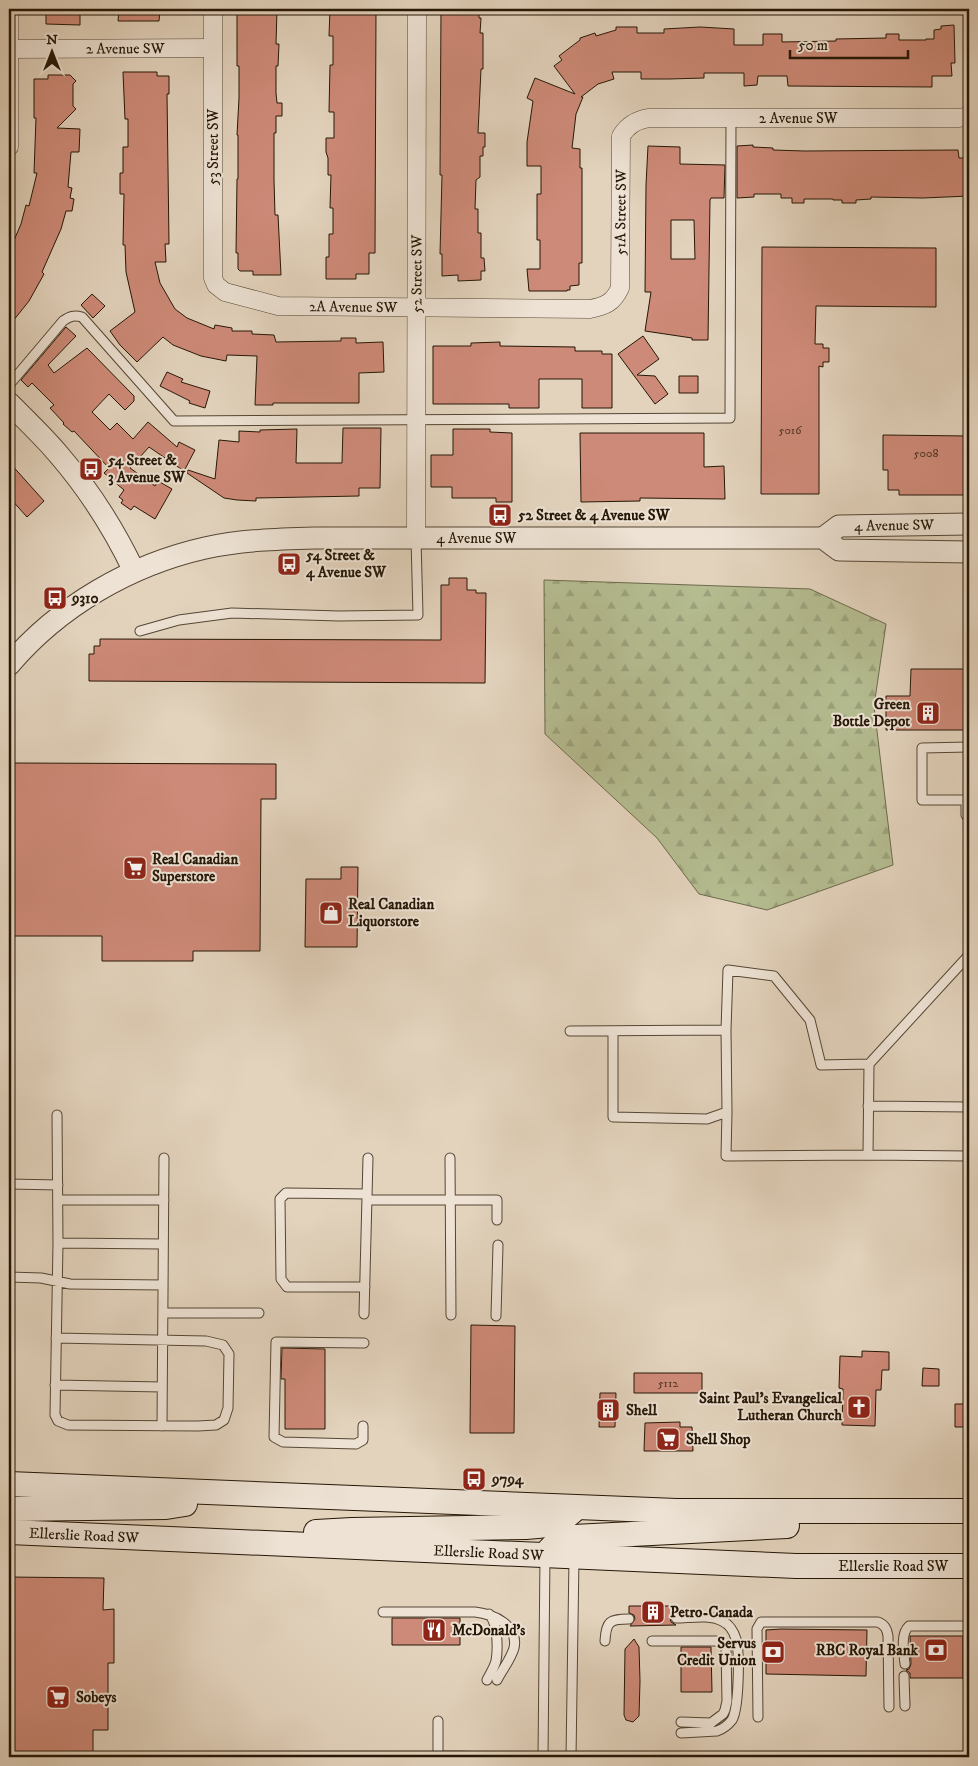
<svg xmlns="http://www.w3.org/2000/svg" width="978" height="1766" viewBox="0 0 978 1766" font-family="'IM FELL DW Pica',serif">
	<defs>
		<pattern id="forest-firs" width="22" height="20" patternUnits="userSpaceOnUse" patternTransform="scale(1.25)"><rect width="22" height="20" fill="#b4bc90"/><path d="M5 1l3.5 6h-7zM16 11l3.5 6h-7z" fill="#9ba17b"/></pattern>
	</defs>
	<rect width="100%" height="100%" fill="#e3d3bd"/>
	<filter id="stains"><feTurbulence type="fractalNoise" baseFrequency=".004" numOctaves="4"/><feColorMatrix values="0 0 0 0 .2 0 0 0 0 .09 0 0 0 0 .02 0 0 0 .5 -.17"/></filter>
	<radialGradient id="worn" r=".72"><stop offset=".6" stop-color="#630" stop-opacity="0"/><stop offset="1" stop-color="#630" stop-opacity=".3"/></radialGradient>
	<path fill="url(#forest-firs)" stroke="#6c6a4b" d="M544,580L810,589L886,624L874,706L893,865L767,910L699,894L657,838L545,734Z"/>
	<path fill="#ce8a78" stroke="#251706" fill-rule="evenodd" d="M46,9H80V25L46,24Z
		M119,9H160L159,21H118Z
		M237,9H277L276,44H279L278,66H276V93L277,103H282V116H276V133H274V180L275,215H278L281,275H253V271H240L238,269V253H236L237,179H238V135H237L239,98V66H237Z
		M330,9H376L375,253H369V274H356V279H326V257H329V234H333V208H330L331,175H328V158L326,152V138H334V112H329L330,65H333V36H329Z
		M441,9H479V18H481L480,33H483V69H481L478,133H485V147H483V156H480V177L476,180L475,209H478V233H481V258H484L485,271H481V280L458,281V275L442,276V254H440L442,175H440Z
		M954,25L955,63H951L952,76H932V87L788,86L787,76H758L757,85L744,86V73H704V78L669,79H641V72H612L614,79L598,84L581,97H583L576,114L572,148L580,149V168H582V263H579V285L570,286V290H567V291H529L527,269H540V240H537V194H541V166H527V142L533,101L527,98L535,78L575,94L554,66L562,60L559,56L580,40V38L595,33L596,36L616,30V27H637V33H664V29L700,27L734,29V45H763V34H782V42L836,41V39L886,38V34H899V40H926V39H934V30L941,29V26Z
		M123,72H157V76H169V94H167L169,244H165L166,262H155L160,283L175,309L187,318L214,329L215,325L232,328V331H252V334L274,335L276,342L341,341V338H356V343L383,342L384,372L359,373V403H273V405H255L257,356L227,355L226,361L201,356L173,345L163,337L137,362L120,345L110,331L135,312L126,272L125,245H123L124,194H120V173H123V147H128V119H125Z
		M48,75H70L76,81L73,84V106L76,109L57,128L80,129L79,152H71L68,187L72,188L70,198L74,199L72,211H66L61,229L42,272L44,274L29,301L9,326V252L21,224L26,205L29,206L37,173H34L36,118H34V79H48Z
		M753,145V147L773,148V150L804,151L958,150L959,158H969V196L923,198L871,197V199L856,200V203H842V200H833V199H804V203H792V198H781V194H754V197L737,198V146Z
		M648,146L680,147V164L725,165L724,198H711L710,200L708,340H692V338L645,331L651,292H645L646,185ZM671,220H694L695,259H671Z
		M762,247L936,248V307L816,306L815,344H823V348H829V362H823V367L819,366V494H761Z
		M92,294L105,306L93,318L81,305Z
		M66,327L76,336L48,365L54,373L87,348L134,396V401L125,410L109,394L92,412L110,430L117,423L133,439L148,422L177,447L179,442L195,450L184,471L149,447L130,468L155,486L158,481L172,489L155,519L134,506L131,510L121,503L123,500L119,497L124,490L104,473L109,468L74,431L72,432L63,424L64,423L50,408L54,405L32,383L28,387L21,380Z
		M643,336L659,359L637,375L655,376L668,394L655,404L618,354Z
		M500,342V346L575,347V351H602V354H612V408H582V379H539V408H509V404H433V346H471V343Z
		M167,372L183,379L181,382L210,391L205,408L189,403L190,401L160,386Z
		M679,376H698V393H679Z
		M343,428H381L380,488H359V496L256,498V501L237,500L224,498L187,473L188,470L215,479L219,440L239,442V431L260,432V430L297,429L296,463H342Z
		M453,429H490V432L512,433V502H496V498H452V487H431V455H453Z
		M580,433H704V467L724,466L725,499L640,498V501L581,502Z
		M883,435L969,436V495H899V490H888V470H883Z
		M9,462L44,501L27,517L9,497Z
		M449,578H467V590H476V593H486L485,683L89,681V654H94V646H100V639L441,640V585H449Z
		M911,669H969V730H886V696H910Z
		M9,763L276,764V799H261L260,951H193V961H102V936H9Z
		M341,867H358L357,947H305L306,879H341Z
		M471,1325L515,1326L514,1433H470Z
		M282,1348L325,1349V1429H285V1379H281Z
		M862,1351L889,1352V1370H882L881,1390H876L875,1426L842,1425L843,1389L839,1388L840,1356L862,1357Z
		M923,1368L939,1369V1386H922Z
		M634,1373H702V1393H634Z
		M600,1393H616L615,1427H599Z
		M955,1404H969V1427H955Z
		M680,1422V1427H692L693,1451H644L645,1423Z
		M9,1577L104,1578L103,1610L114,1609V1663H108V1730H93V1757H9Z
		M629,1606H677V1612L672,1613L670,1618L671,1622L676,1625L630,1626L635,1619L634,1615L629,1613Z
		M392,1618H460V1645H392Z
		M781,1629L867,1630L866,1676L766,1674V1630Z
		M910,1636H963V1678H910V1673L906,1670L909,1669L911,1664Z
		M634,1639L639,1647L640,1681L639,1716L633,1722L626,1720L624,1715L625,1649Z
		M681,1647H711L712,1692H681Z"/>
	<g fill="none" stroke-linecap="round" stroke-linejoin="round">
		<g stroke="#544634" stroke-width="11">
			<path id="service" d="M9,385L63,321C70,316 74,315 82,317L174,421L730,418L731,118
				M140,631L179,620L232,613L339,616L418,615L416,539
				M969,747L922,748V800H966V815L969,818
				M570,1031L726,1030L728,970L774,976L810,1020L821,1065L869,1064
				M613,1031V1117L707,1119L727,1112L726,1030
				M868,1106L969,1107
				M727,1112L726,1156L868,1155L869,1064L969,955
				M868,1155L969,1156
				M450,1158L451,1315
				M9,1184L58,1185
				M58,1200H164
				M367,1200H497V1220
				M58,1243L163,1244
				M9,1277L41,1278L70,1284L163,1285
				M365,1287H287L281,1279L280,1199L286,1193L367,1194
				M163,1313H259
				M364,1314L368,1158
				M496,1316L498,1245
				M56,1338L206,1341L223,1345L229,1354L228,1408L224,1420L216,1425L198,1426L68,1425L58,1421L55,1415L58,1243L57,1115
				M55,1385L162,1387
				M162,1426L164,1158
				M363,1426V1440L356,1444L283,1442L274,1437L276,1342L364,1343
				M383,1612H475C493,1614 519,1625 514,1648C511,1659 502,1670 497,1680
				M676,1618C690,1618 709,1614 722,1621C729,1624 734,1632 736,1639C740,1653 739,1708 732,1720C728,1725 723,1729 717,1731L681,1733
				M605,1641C606,1621 610,1619 629,1619
				M652,1641H716L723,1644L726,1649L727,1701L725,1710L723,1714L711,1723L681,1722
				M905,1664C904,1653 900,1634 909,1626H969
				M904,1676L905,1706
				M487,1680C490,1674 494,1668 496,1661C498,1649 498,1623 489,1614
				M758,1717L757,1629L761,1622H878C885,1625 887,1629 888,1636L889,1707
				M438,1721V1757
				M438,1756L510,1757
				M543,1757L545,1555
				M571,1757L574,1558"/>
		</g>
		<g stroke="#544634" stroke-width="19">
			<g id="minor">
				<path id="s1" d="M213,9V278L216,285L225,292L278,306L590,309C605,306 613,303 620,288L621,136C628,125 636,120 649,118H959L969,116"/>
				<path id="s2" d="M9,49L212,48"/>
				<path d="M9,147V9"/>
				<path id="s3" d="M416,539L417,9"/>
			</g>
		</g>
		<g stroke="#544634" stroke-width="23">
			<g id="tertiary">
				<path d="M9,403C26,420 44,437 59,455C90,491 114,529 134,571"/>
				<path id="s4" d="M823,538L839,526L969,524"/>
				<path id="s5" d="M9,665C59,606 130,565 205,548C241,540 278,539 315,538H823L839,550L969,552"/>
			</g>
		</g>
		<g stroke="#251706" stroke-width="26">
			<g id="secondary">
				<path d="M9,1484L677,1511H969"/>
				<path d="M9,1509L166,1507L185,1504"/>
				<path id="s6" d="M9,1532L796,1566H969"/>
				<path d="M316,1532L352,1530L526,1527C551,1525 557,1526 576,1508"/>
				<path d="M545,1555C554,1544 560,1538 574,1537L787,1526"/>
			</g>
		</g>
		<use href="#service" stroke="#ede2d4" stroke-width="9"/>
		<use href="#minor" stroke="#ede2d4" stroke-width="18"/>
		<use href="#tertiary" stroke="#ede2d4" stroke-width="21"/>
		<use href="#secondary" stroke="#ede2d4" stroke-width="24"/>
	</g>
	<defs>
		<g id="bus-square" transform="scale(1.25)"><rect x="-9" y="-9" width="18" height="18" rx="4" fill="#8f2418" stroke="#ede2d4"/><path d="M-5-6H5V4H4V6H2V4H-2V6H-4V4H-5ZM-3.5-4V0h7V-4ZM-3.5 1.2v1.5H-2V1.2ZM2 1.2v1.5H3.5V1.2Z" fill="#fff"/></g>
		<g id="building-square" transform="scale(1.25)"><rect x="-9" y="-9" width="18" height="18" rx="4" fill="#8f2418" stroke="#ede2d4"/><path d="M-4-6H4V6H1V3H-1V6H-4ZM-2.5-4.3h1.7v1.8h-1.7ZM.8-4.3h1.7v1.8H.8ZM-2.5-1h1.7V.8h-1.7ZM.8-1h1.7V.8H.8Z" fill="#fff"/></g>
		<g id="supermarket-square" transform="scale(1.25)"><rect x="-9" y="-9" width="18" height="18" rx="4" fill="#8f2418" stroke="#ede2d4"/><path d="M-6-5.5h2.5l.6 2H6L4.5 2H-2.5L-4.4-4H-6ZM-1.5 3.2a1.3 1.3 0 1 0 .1 0ZM3 3.2a1.3 1.3 0 1 0 .1 0Z" fill="#fff"/></g>
		<g id="shop-square" transform="scale(1.25)"><rect x="-9" y="-9" width="18" height="18" rx="4" fill="#8f2418" stroke="#ede2d4"/><path d="M-5-2.5h2.3a2.7 3.5 0 0 1 5.4 0H5L5.5 6h-11ZM-1.5-2.5h3a1.5 2.3 0 0 0-3 0Z" fill="#fff"/></g>
		<g id="church-square" transform="scale(1.25)"><rect x="-9" y="-9" width="18" height="18" rx="4" fill="#8f2418" stroke="#ede2d4"/><path d="M-1.2-6h2.4v3.5h3.3v2.4h-3.3V6h-2.4V-.1h-3.3v-2.4h3.3Z" fill="#fff"/></g>
		<g id="restaurant-square" transform="scale(1.25)"><rect x="-9" y="-9" width="18" height="18" rx="4" fill="#8f2418" stroke="#ede2d4"/><path d="M-5-6h1v4h1v-4h1v4h1v-4h1v5L-1.5 .5V6h-2V.5L-5-1ZM5-6V6H3V1.5H1.5Q1.5-4 5-6Z" fill="#fff"/></g>
		<g id="bank-square" transform="scale(1.25)"><rect x="-9" y="-9" width="18" height="18" rx="4" fill="#8f2418" stroke="#ede2d4"/><path d="M-6-4H6V4H-6ZM0-2.3a2.3 2.3 0 1 0 0 4.6a2.3 2.3 0 1 0 0-4.6Z" fill="#fff"/></g>
	</defs>
	<g fill-rule="evenodd">
		<use href="#bus-square" x="91" y="469"/>
		<use href="#bus-square" x="500" y="515"/>
		<use href="#bus-square" x="289" y="564"/>
		<use href="#bus-square" x="55" y="598"/>
		<use href="#building-square" x="928" y="713"/>
		<use href="#supermarket-square" x="135" y="868"/>
		<use href="#shop-square" x="331" y="913"/>
		<use href="#church-square" x="859" y="1407"/>
		<use href="#building-square" x="608" y="1410"/>
		<use href="#supermarket-square" x="668" y="1439"/>
		<use href="#bus-square" x="474" y="1479"/>
		<use href="#building-square" x="653" y="1612"/>
		<use href="#restaurant-square" x="434" y="1630"/>
		<use href="#bank-square" x="936" y="1650"/>
		<use href="#bank-square" x="773" y="1652"/>
		<use href="#supermarket-square" x="58" y="1697"/>
	</g>
	<g text-anchor="middle" stroke-width="4" stroke-linejoin="round" paint-order="stroke">
		<g font-size="12" fill="#4f3422">
			<text x="790" y="434">5016</text>
			<text x="926" y="457">5008</text>
			<text x="668" y="1387">5112</text>
		</g>
		<g font-size="15" fill="#251706" stroke="#ede2d4">
			<text dy="5" stroke="none"><textPath href="#s2" startOffset="116">2 Avenue SW</textPath></text>
			<text dy="5" stroke="none"><textPath href="#s1" startOffset="1029">2 Avenue SW</textPath></text>
			<text transform="translate(213 147) rotate(-90)" y="5">53 Street SW</text>
			<text dy="5" stroke="none"><textPath href="#s1" startOffset="769">51A Street SW</textPath></text>
			<text dy="5" stroke="none"><textPath href="#s3" startOffset="265">52 Street SW</textPath></text>
			<text dy="5" stroke="none"><textPath href="#s1" startOffset="418">2A Avenue SW</textPath></text>
			<text dy="5" stroke="none"><textPath href="#s4" startOffset="75">4 Avenue SW</textPath></text>
			<text dy="5" stroke="none"><textPath href="#s5" startOffset="504">4 Avenue SW</textPath></text>
			<text dy="5" stroke="none"><textPath href="#s6" startOffset="75">Ellerslie Road SW</textPath></text>
			<text dy="5" stroke="none"><textPath href="#s6" startOffset="480">Ellerslie Road SW</textPath></text>
			<text dy="5" stroke="none"><textPath href="#s6" startOffset="885">Ellerslie Road SW</textPath></text>
		</g>
		<g font-size="15" font-weight="bold" fill="#251706" stroke="#ede2d4" text-anchor="start">
			<text x="108" y="465">54 Street &amp;<tspan x="108" dy="17">3 Avenue SW</tspan></text>
			<text x="518" y="520">52 Street &amp; 4 Avenue SW</text>
			<text x="306" y="560">54 Street &amp;<tspan x="306" dy="17">4 Avenue SW</tspan></text>
			<text x="72" y="603">9310</text>
			<text x="910" y="709" text-anchor="end">Green<tspan x="910" dy="17">Bottle Depot</tspan></text>
			<text x="152" y="864">Real Canadian<tspan x="152" dy="17">Superstore</tspan></text>
			<text x="348" y="909">Real Canadian<tspan x="348" dy="17">Liquorstore</tspan></text>
			<text x="842" y="1403" text-anchor="end">Saint Paul's Evangelical<tspan x="842" dy="17">Lutheran Church</tspan></text>
			<text x="626" y="1415">Shell</text>
			<text x="686" y="1444">Shell Shop</text>
			<text x="492" y="1484">9794</text>
			<text x="670" y="1617">Petro-Canada</text>
			<text x="452" y="1635">McDonald's</text>
			<text x="756" y="1648" text-anchor="end">Servus<tspan x="756" dy="17">Credit Union</tspan></text>
			<text x="918" y="1655" text-anchor="end">RBC Royal Bank</text>
			<text x="76" y="1702">Sobeys</text>
		</g>
	</g>
	<rect width="978" height="1766" fill="none" stroke="#e3d3bd" stroke-width="30"/>
	<rect x="10" y="10" width="958" height="1746" fill="none" stroke="#251706" stroke-width="2.5"/>
	<rect x="15" y="15" width="948" height="1736" fill="none" stroke="#251706"/>
	<g transform="translate(52 52)" stroke="#ede2d4" stroke-width="4" paint-order="stroke">
	<path d="M0-4L9 19L0 12L-9 19Z" fill="#251706"/>
	<text y="-8" font-size="14" font-weight="bold" text-anchor="middle" fill="#251706">N</text>
	</g>
	<path d="M790 50v8h118v-8" fill="none" stroke="#251706" stroke-width="2.5"/>
	<text x="798" y="50" font-size="15" fill="#251706" stroke="#ede2d4" stroke-width="4" paint-order="stroke">50 m</text>
	<rect width="100%" height="100%" filter="url(#stains)"/>
	<rect width="100%" height="100%" fill="url(#worn)"/>
</svg>
